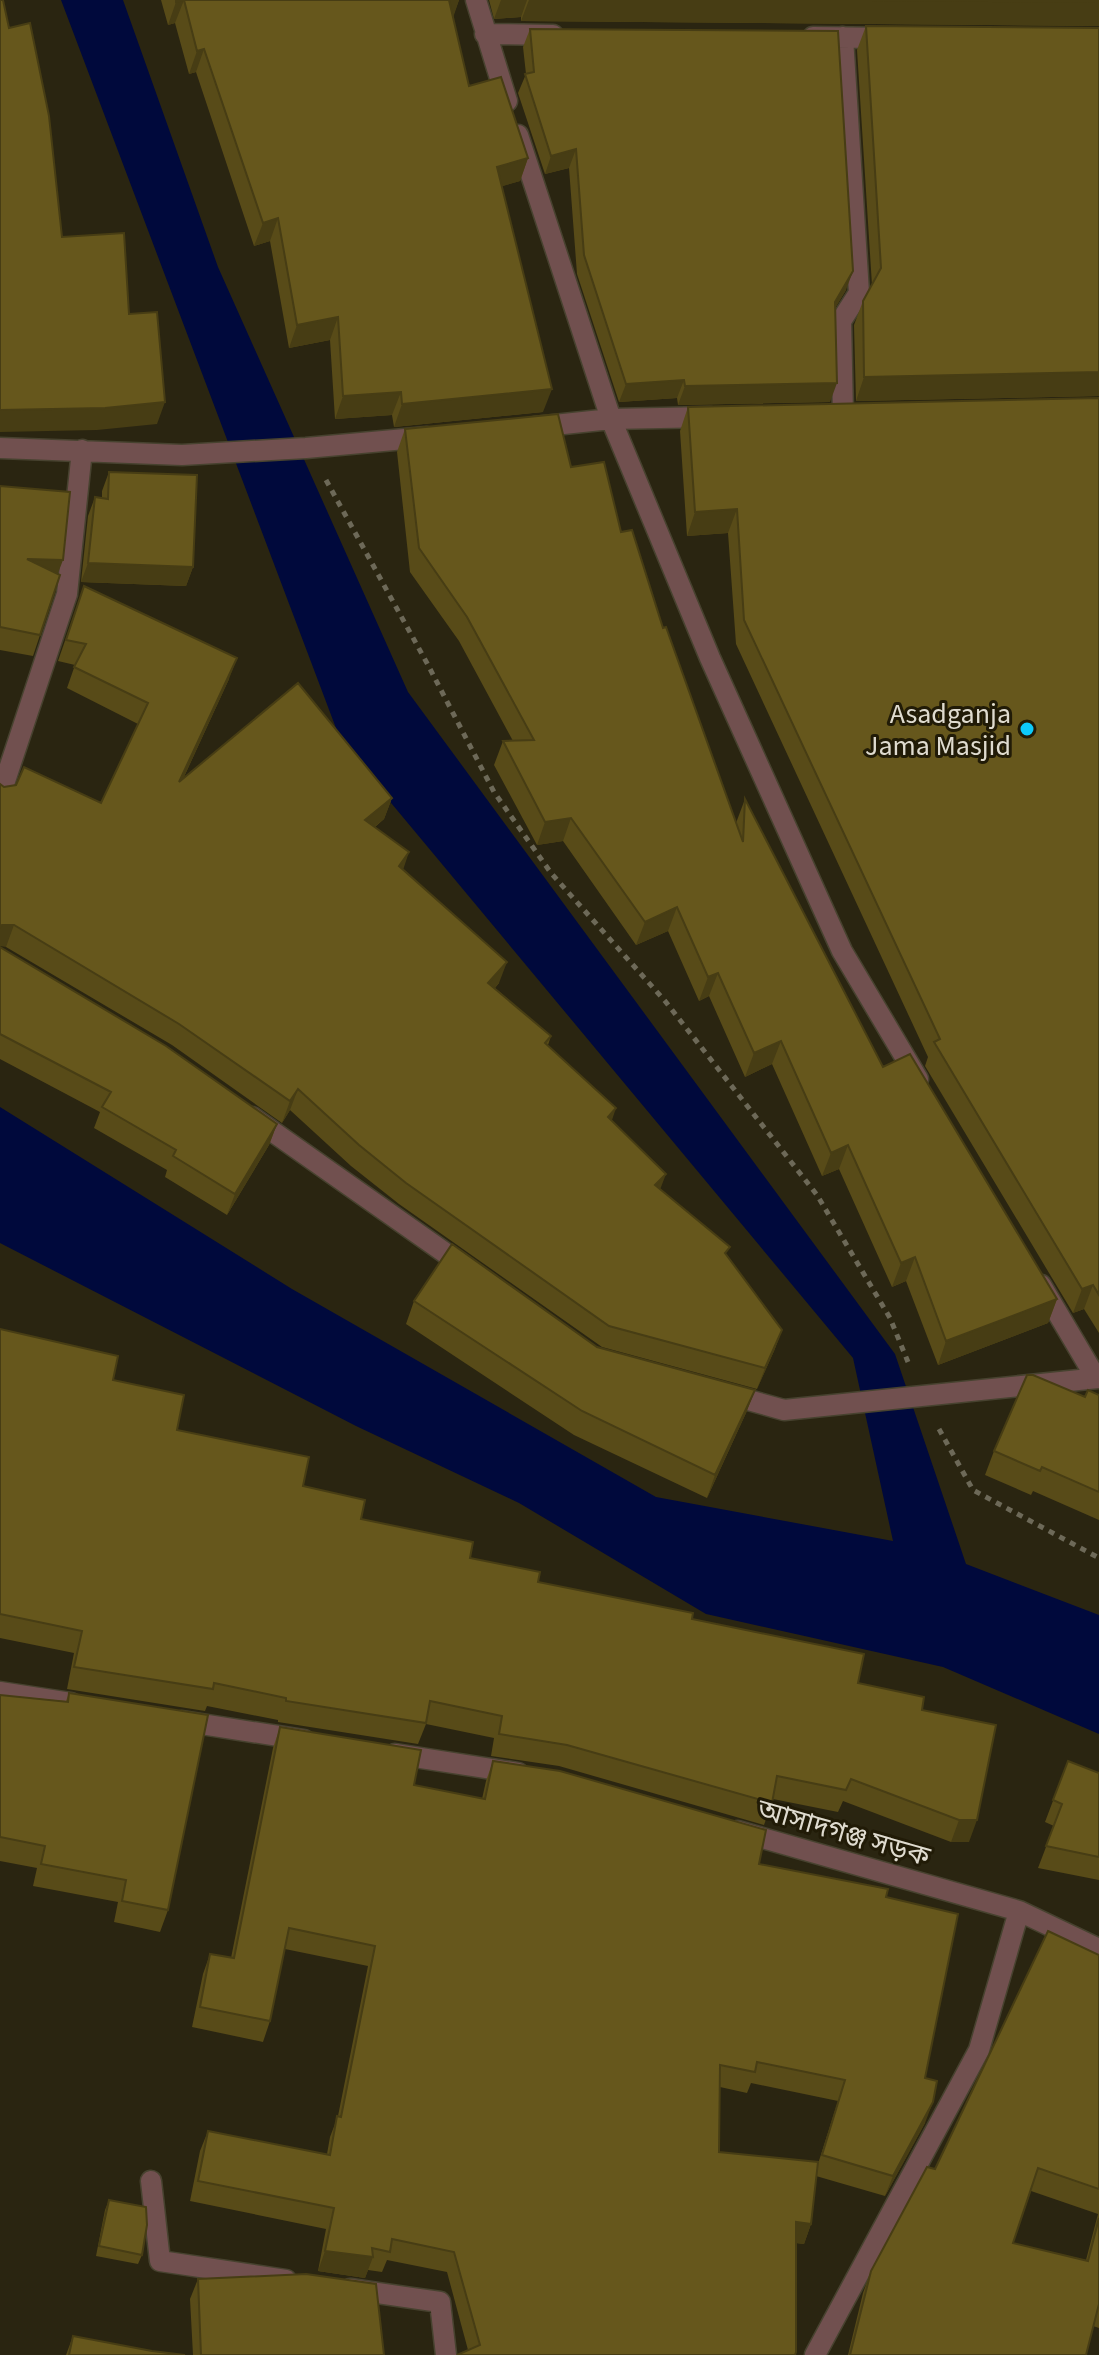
<svg xmlns="http://www.w3.org/2000/svg" width="1099" height="2355" viewBox="0 0 1099 2355" font-family="'Source Sans 3','Noto Sans Bengali',sans-serif">
	<rect width="100%" height="100%" fill="#2a2511"/>
	<path fill="#00093c" d="M61,0H123L218,267L408,692L895,1354L966,1564L1099,1615V1734L943,1667L706,1614L519,1503L356,1426L0,1243V1107L292,1289L656,1497L893,1541L853,1358L342,744Z"/>
	<g fill="none" stroke-linecap="round" stroke-linejoin="round">
		<g stroke="#47422f" stroke-width="23">
			<path id="street" d="M476,0L507,101
				M485,34L553,35
				M813,37L889,38
				M843,37L859,293L841,321L843,414
				M518,135L611,419L710,658L842,951L918,1079
				M535,427L611,419L710,417
				M0,448L182,455L306,448L427,437
				M0,796L67,594L82,450
				M252,1117L468,1269
				M1041,1285L1096,1378
				M727,1394L784,1410L1099,1378
				M0,1692L71,1703
				M182,1721L304,1740
				M395,1754L518,1773
				M738,1831L1019,1911L1099,1949
				M151,2181L160,2261L286,2280
				M350,2289L440,2302L446,2355
				M815,2355L979,2050L1019,1911"/>
		</g>
		<path stroke="#6d6958" stroke-width="5" stroke-dasharray="6 6" stroke-linecap="butt" d="M326,480L428,665L494,792L551,873L665,1001L817,1195L890,1318L908,1362
			M939,1429L973,1490L1099,1558"/>
		<use href="#street" stroke="#71504f" stroke-width="20"/>
	</g>
	<path fill="#584b18" fill-rule="evenodd" d="M161,0H459L453,16L469,86L528,158L520,181L502,186L543,412L394,427L392,415L335,419L330,340L289,348L270,241L254,246L196,72L189,74L175,23L168,25Z
		M489,0H1099V26L521,21V17L494,19Z
		M866,26L1099,28V396L856,401L854,325L863,301L872,285L857,50Z
		M530,29L846,290L835,308L830,402L678,405L677,398L619,402L577,274L569,168L545,174L518,93L526,74L523,47Z
		M1099,398V1333L1084,1309L1073,1313L925,1066L928,1057L736,644L728,533L687,536L680,431L688,407Z
		M405,429L571,467L621,532L663,628L736,823L745,799L883,1067L1057,1299L1048,1323L938,1365L906,1281L892,1287L839,1169L822,1176L772,1064L745,1077L709,996L699,1001L668,931L636,945L563,841L537,845L494,765L503,741H513L459,641L410,572L397,452Z
		M109,472L193,567L186,586L81,582L88,516L95,497L102,498V491Z
		M0,486L58,573L40,635L33,656L0,650Z
		M84,586L229,679L183,779L392,798L384,819L375,827L403,869L499,983L495,988L551,1036L548,1045L612,1121L660,1189L727,1256L782,1330L774,1351L757,1389L602,1347L399,1204L351,1166L290,1110L282,1123L172,1045L6,947L4,787L101,803L138,724L67,688L75,665L58,661Z
		M0,947L277,1124L269,1145L227,1215L165,1177L167,1170L94,1128L100,1112L0,1059Z
		M414,1301L597,1347L755,1390L746,1413L707,1498L574,1435L406,1324Z
		M0,1329L113,1380L177,1430L303,1486L361,1519L538,1582L692,1619L858,1683L922,1710L969,1842H951L843,1801L838,1812L773,1799L764,1825L559,1766L491,1756L494,1738L426,1724L418,1744L278,1722V1720L207,1706L205,1711L67,1689L74,1653L0,1638Z
		M1099,1395V1520L1033,1491L1031,1495L985,1475L994,1451L1085,1397Z
		M69,1693L168,1910L160,1932L114,1922L118,1902L33,1886L37,1868L0,1861V1695L66,1701Z
		M280,1727L414,1785L482,1799L486,1781L493,1761L759,1864L886,1897L925,2078V2123L885,2196L816,2176L811,2224L804,2244L796,2243L468,2350L447,2272L387,2260L382,2272L368,2270L365,2278L318,2271L326,2229L190,2201L200,2151L208,2131L327,2154L330,2137L338,2116L368,1966L285,1949L270,2021L263,2042L192,2027L203,1974L210,1954L231,1958L273,1748ZM751,2083L838,2101L817,2167L719,2152L720,2087L747,2093Z
		M1068,1761L1099,1773V1880L1038,1868L1054,1826L1045,1822Z
		M1099,1955V2328L1093,2326L1086,2355H848L863,2293L871,2271L935,2169ZM1031,2191L1098,2214L1086,2260L1013,2243Z
		M109,2200L142,2255L138,2264L96,2256L105,2210Z
		M198,2279L384,2355H193L190,2299Z
		M73,2336L152,2351L185,2355H66Z"/>
	<path fill="#473d14" d="M184,0L175,23L168,25L176,2Z
		M448,0H459L452,21Z
		M501,0H527L521,17L494,19Z
		M529,0H872L1099,2V26L521,21Z
		M204,49L196,72L189,74L197,51Z
		M576,149L569,168L545,174L551,156Z
		M528,158L520,181L489,190L497,167Z
		M278,218L270,241L254,246L263,223Z
		M853,271L846,290L828,320L835,302Z
		M338,317L330,340L289,348L297,325Z
		M1099,372V396L856,401L864,377Z
		M684,380L677,398L619,402L626,384Z
		M837,383L830,402L678,405L685,386Z
		M552,389L543,412L394,427L402,404Z
		M401,392L392,415L335,419L343,396Z
		M165,402L157,424L97,430L0,432V410Z
		M737,509L728,533L687,536L695,512Z
		M27,559L63,560L55,581Z
		M88,563L193,567L186,586L81,582Z
		M237,658L229,679L172,803L179,782Z
		M392,798L384,819L357,841L365,820Z
		M571,818L563,841L537,845L545,822Z
		M409,852L402,873L399,866Z
		M677,907L668,931L636,945L645,922Z
		M2,925H14L6,947L0,946V927Z
		M507,962L499,983L481,1004L488,983Z
		M718,973L709,996L699,1001L708,977Z
		M781,1041L772,1064L745,1077L754,1053Z
		M298,1089L290,1110L282,1123L290,1101Z
		M616,1108L609,1129L608,1117Z
		M277,1124L269,1145L227,1215L235,1194Z
		M848,1145L839,1169L822,1176L831,1153Z
		M666,1174L658,1195L655,1185Z
		M915,1257L906,1281L892,1287L901,1263Z
		M1093,1285L1084,1309L1073,1313L1082,1289Z
		M1057,1299L1048,1323L938,1365L946,1341Z
		M782,1330L774,1351L757,1389L765,1368Z
		M755,1390L746,1413L707,1498L715,1475Z
		M959,1820H977L969,1842H951Z
		M933,2102L925,2123L885,2196L893,2176Z
		M796,2222L811,2224L804,2244L789,2242Z
		M325,2251L373,2257L365,2278L318,2271Z"/>
	<path fill="#66571c" stroke="#473d14" stroke-width="2" d="M0,0H3L9,28L30,23L49,116L62,237L124,233L129,314L157,312L165,402L105,408L0,410Z
		M176,0H449L469,86L501,77L528,158L497,167L552,389L402,404L401,392L343,396L338,317L297,325L278,218L263,223L204,49L197,51L184,0L176,2Z
		M872,0H1099V2Z
		M866,26L1099,28V372L864,377L863,301L881,268Z
		M530,29L838,31L853,271L835,302L837,383L685,386L684,380L626,384L584,255L576,149L551,156L525,74L534,72Z
		M1099,398V1295L1093,1285L1082,1289L934,1042L940,1039L744,620L737,509L695,512L688,407Z
		M558,414L571,467L604,462L621,532L632,530L663,628L666,627L743,842L745,799L883,1067L910,1054L1057,1299L946,1341L915,1257L901,1263L848,1145L831,1153L781,1041L754,1053L718,973L708,977L677,907L645,922L571,818L545,822L503,741L534,740L467,617L419,548L405,429Z
		M109,472L197,475L193,567L88,563L95,497L108,499Z
		M0,486L70,492L63,560L27,559L60,575L40,635L0,627Z
		M84,586L237,658L179,782L298,683L392,798L365,820L409,852L399,866L507,962L488,983L551,1036L545,1043L616,1108L608,1117L666,1174L655,1185L730,1247L725,1253L782,1330L765,1368L609,1326L406,1183L359,1145L298,1089L290,1101L179,1024L14,925H2L0,927V784L4,787L16,785L24,767L101,803L148,703L74,667L86,644L66,640Z
		M0,947L166,1046L277,1124L235,1194L173,1156L176,1150L102,1107L111,1092L0,1034Z
		M452,1244L597,1347L755,1390L715,1475L582,1411L414,1301Z
		M0,1329L118,1356L113,1380L184,1395L177,1430L309,1457L303,1486L365,1500L361,1519L473,1542L470,1558L540,1572L538,1582L693,1613L692,1619L864,1654L858,1683L924,1697L922,1710L996,1725L977,1820H959L851,1779L846,1790L777,1776L772,1803L567,1745L499,1734L502,1716L430,1701L426,1723L286,1701V1698L214,1683L213,1689L74,1667L82,1631L0,1614Z
		M1027,1375H1033L1085,1397L1088,1390L1099,1395V1492L1042,1467L1040,1471L994,1451Z
		M69,1693L208,1715L168,1910L122,1901L126,1880L41,1864L45,1846L0,1837V1695L68,1702Z
		M280,1727L421,1750L414,1785L485,1799L493,1761L560,1771L766,1830L759,1864L888,1889L886,1897L958,1914L925,2078L937,2081L933,2102L893,2176L822,2155L845,2080L757,2062L755,2072L720,2065L719,2152L818,2162L811,2224L796,2222V2352L795,2355H457L480,2345L454,2252L392,2239L390,2252L372,2248L373,2257L325,2251L334,2208L198,2181L208,2131L330,2155L337,2116L341,2117L375,1946L289,1928L270,2021L200,2007L210,1954L234,1958Z
		M1068,1761L1099,1773V1857L1046,1846L1062,1804L1053,1800Z
		M1048,1931L1099,1955V2189L1038,2168L1013,2243L1088,2261L1099,2218V2304L1086,2355H850L871,2271L927,2167L935,2169Z
		M109,2200L146,2207L147,2225L142,2255L99,2246Z
		M306,2274L376,2284L384,2355H201L198,2279Z
		M73,2336L152,2351L185,2355H69Z"/>
	<circle fill="#0dcafa" stroke="#211b07" stroke-width="3" cx="1027" cy="729" r="8"/>
	<g text-anchor="middle" stroke-width="6" stroke-linejoin="round" paint-order="stroke">
		<g font-size="28" fill="#dfdbcf" stroke="#211b07" text-anchor="end">
			<text x="1011" y="723">Asadganja<tspan x="1011" dy="32">Jama Masjid</tspan></text>
		</g>
		<g font-size="28" fill="#dfdbcf" stroke="#211b07">
			<text transform="translate(844 1832) rotate(16)" y="10">আসাদগঞ্জ সড়ক</text>
		</g>
	</g>
</svg>
